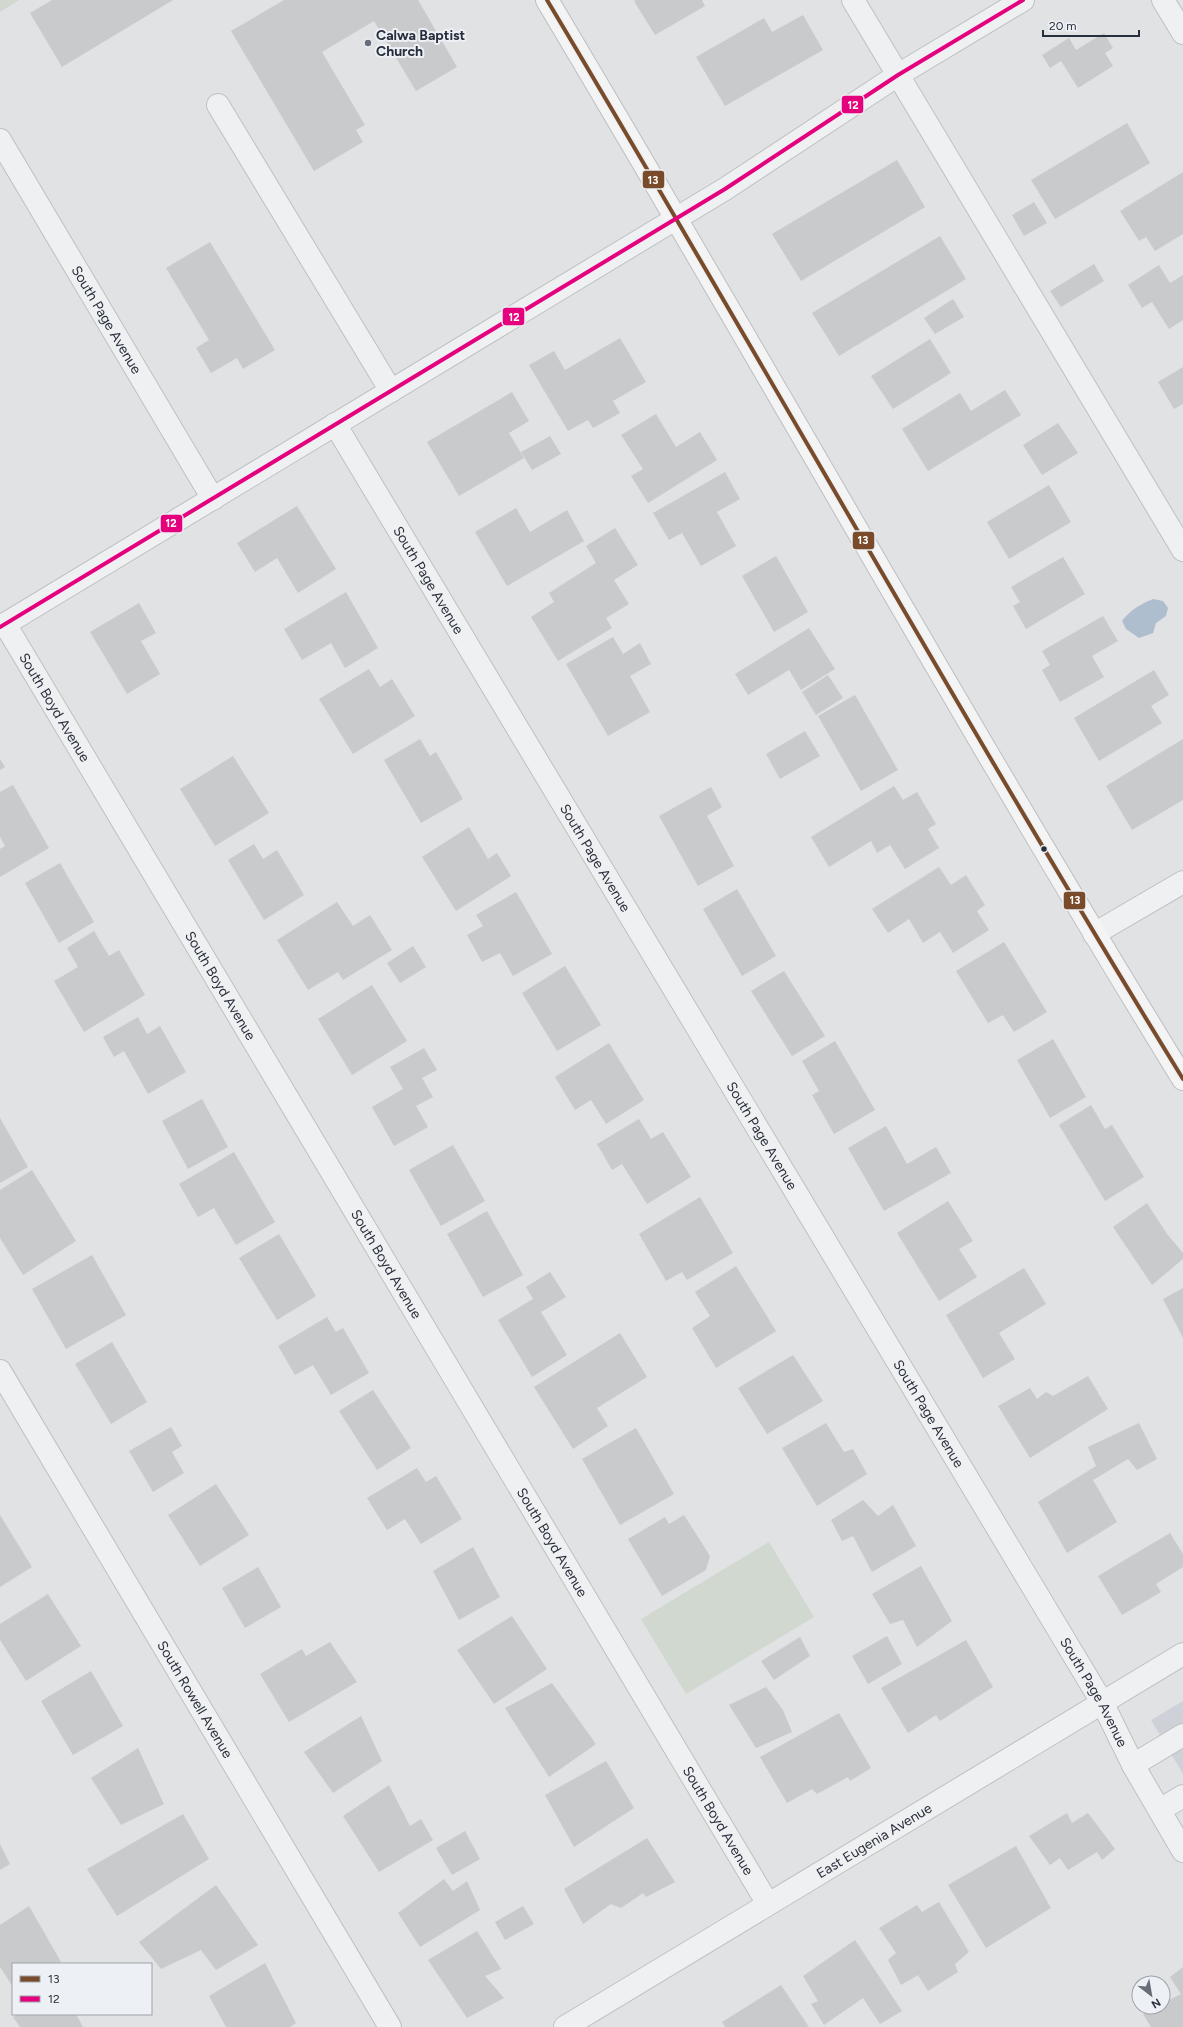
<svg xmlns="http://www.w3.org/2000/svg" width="1183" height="2027" viewBox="0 0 1183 2027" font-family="Figtree,sans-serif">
	<rect width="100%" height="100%" fill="#e0e2e4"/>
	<path fill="#ced1d7" d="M1183,1701V1774L1151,1720Z"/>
	<path fill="#d0d8d0" d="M0,0H19L0,12Z
		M769,1542L814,1617L686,1694L641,1619Z"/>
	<path fill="#afbece" d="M1153,599L1163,601L1168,608L1166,616L1156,623L1153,633L1139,638L1126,629L1122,621C1130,610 1141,604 1153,599Z"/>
	<path fill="#c8cacc" d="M52,0H173L62,67L30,13Z
		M284,0H418L457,67L416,91L374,21L322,52L365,125L356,130L363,142L314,171L231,31Z
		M636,0H702L705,6L655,35L634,1Z
		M803,15L823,50L725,106L696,57L764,18L772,32Z
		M1104,33L1113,48L1105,53L1113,66L1078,88L1061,61L1050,68L1042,55L1069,38L1076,50Z
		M1127,123L1150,163L1055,219L1031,180Z
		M897,160L925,207L801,281L772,234Z
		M1183,172V234L1155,251L1146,237L1139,241L1120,211Z
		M1034,202L1047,223L1024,236L1012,215Z
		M940,236L966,279L839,356L812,313Z
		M210,242L275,350L243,369L237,358L211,373L196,348L209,340L166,268Z
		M1094,264L1104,281L1061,307L1050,291Z
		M1159,265L1170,283L1183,275V320L1169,329L1152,302L1142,308L1128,285Z
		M953,299L964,317L935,334L924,318Z
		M620,338L646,382L613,401L620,413L593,428L588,420L568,431L529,365L554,351L565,370Z
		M930,339L951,373L893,409L871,376Z
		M1183,367V404L1174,409L1158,382Z
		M1005,390L1021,415L928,471L902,429L960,393L971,411Z
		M512,392L529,421L509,433L524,458L459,496L427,442Z
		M656,414L676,447L700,432L717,460L648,503L631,476L643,469L621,435Z
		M1058,423L1078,453L1042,475L1023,445Z
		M550,436L561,454L532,470L521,452Z
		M725,472L740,499L717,512L736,546L701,566L682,533L669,540L653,513Z
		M1049,485L1071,522L1009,559L987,522Z
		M297,506L336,569L298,593L277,558L255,572L237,543Z
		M516,508L530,532L567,510L584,541L507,586L475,532Z
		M615,528L638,565L614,580L629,604L606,618L612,628L558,661L531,617L554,602L549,593L596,563L586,546Z
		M776,556L808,612L774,632L742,576Z
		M1063,557L1085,594L1026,629L1013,606L1020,602L1011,587Z
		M346,592L378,648L345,668L331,643L302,660L284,629Z
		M139,603L156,633L141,641L160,674L127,694L90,632Z
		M1103,616L1118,641L1092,656L1104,677L1060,702L1042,670L1050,665L1042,651Z
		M809,628L835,669L801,690L789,670L748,695L735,674Z
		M613,637L623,654L640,643L651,664L630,676L650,712L608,736L566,664Z
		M369,669L380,687L392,679L415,716L353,754L319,699Z
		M1154,670L1169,695L1151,706L1162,723L1099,761L1074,718Z
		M828,675L843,698L816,715L802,692Z
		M855,695L898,770L861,791L818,716Z
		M805,731L820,756L780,779L766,754Z
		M420,739L430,756L436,752L463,799L421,823L384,760Z
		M1183,739V800L1132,830L1106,786Z
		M233,756L269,813L215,846L180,789Z
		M0,759L5,767L0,770Z
		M13,785L49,848L0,877V849L5,846L0,837V792Z
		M894,786L903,800L917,792L936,824L928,829L939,848L905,869L890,845L877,853L871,841L829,867L811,837Z
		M711,787L722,807L707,816L734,866L698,886L659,816Z
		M469,827L488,859L497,853L511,876L456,911L422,857Z
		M254,844L263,859L277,850L304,895L264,920L228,860Z
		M60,863L94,922L59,943L25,883Z
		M939,867L951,885L966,875L985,905L977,911L989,930L953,953L940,932L923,943L909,919L888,933L872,909Z
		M737,889L776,956L742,976L703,909Z
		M516,892L552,954L513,976L500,953L482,962L467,935L483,926L476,915Z
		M337,902L353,926L370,915L392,950L343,980L338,972L308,990L277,940Z
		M94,931L109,956L119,950L145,995L84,1032L54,981L78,967L67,948Z
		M1004,942L1047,1012L1014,1032L1003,1015L988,1023L956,971Z
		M413,946L426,967L400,983L387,963Z
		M565,966L601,1025L557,1051L522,993Z
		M784,971L825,1036L792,1056L751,991Z
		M372,985L407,1041L352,1075L318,1019Z
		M138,1017L147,1034L160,1026L186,1072L148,1094L124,1051L114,1057L103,1037Z
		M1053,1039L1086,1097L1050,1118L1017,1060Z
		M835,1041L875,1110L834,1134L812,1095L819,1091L802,1061Z
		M609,1043L644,1100L606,1124L591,1100L575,1110L555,1077Z
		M424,1048L437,1070L422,1078L433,1097L416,1106L428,1127L394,1146L372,1107L403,1089L390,1067Z
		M202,1099L228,1147L188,1169L162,1121Z
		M1091,1105L1105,1129L1112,1125L1144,1177L1105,1201L1059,1125Z
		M0,1118L28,1167L0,1183Z
		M639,1119L651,1139L663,1132L691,1177L647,1204L622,1164L612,1170L597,1144Z
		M886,1126L907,1164L936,1147L951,1173L884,1211L848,1148Z
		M453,1145L485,1201L441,1226L409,1170Z
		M234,1152L275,1222L236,1245L214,1208L198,1217L179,1184Z
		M32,1170L76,1241L23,1275L0,1238V1190Z
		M700,1197L733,1253L687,1280L682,1272L666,1281L639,1234Z
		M948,1201L973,1241L959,1249L977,1277L939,1301L897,1233Z
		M1147,1203L1167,1234L1183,1253V1259L1152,1285L1113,1227Z
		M487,1211L523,1275L483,1297L447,1234Z
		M279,1234L316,1296L277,1320L239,1258Z
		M92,1255L126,1315L66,1349L32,1289Z
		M736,1266L776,1331L716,1368L692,1328L710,1316L695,1292Z
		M1024,1268L1046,1304L999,1333L1015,1359L983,1378L946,1315Z
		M550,1272L566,1297L541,1312L567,1355L532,1377L498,1320L533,1299L526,1287Z
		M1183,1288V1338L1163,1299Z
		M327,1317L336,1332L343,1328L369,1373L331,1395L313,1365L295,1375L278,1346Z
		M620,1333L647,1377L597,1408L608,1426L573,1449L534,1387Z
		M112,1342L147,1402L111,1424L75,1364Z
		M793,1355L823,1401L767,1434L738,1388Z
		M1088,1376L1108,1409L1030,1458L998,1406L1030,1388L1037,1399L1046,1392L1053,1396Z
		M373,1390L411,1448L377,1470L339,1411Z
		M826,1423L844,1452L853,1449L867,1474L817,1506L782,1448Z
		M1139,1423L1157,1459L1137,1470L1128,1459L1093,1480L1117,1522L1067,1553L1038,1502L1096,1466L1088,1447Z
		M171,1427L182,1446L172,1452L184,1473L153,1492L129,1451Z
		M636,1428L674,1494L620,1525L582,1459Z
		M417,1468L426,1482L436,1476L462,1519L421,1544L405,1519L387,1530L367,1498Z
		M216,1484L249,1535L200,1566L168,1515Z
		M863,1500L878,1516L893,1505L916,1546L872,1572L853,1536L842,1541L831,1520Z
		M0,1515L32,1567L0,1587Z
		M684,1515L710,1556L706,1570L662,1596L628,1539L665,1517L669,1524Z
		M1170,1533L1183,1554V1567L1156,1584L1161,1592L1122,1615L1098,1576Z
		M473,1547L500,1597L459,1620L433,1571Z
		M921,1566L952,1621L917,1647L903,1620L890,1624L872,1594Z
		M258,1567L281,1607L245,1628L222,1588Z
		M48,1594L81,1646L26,1681L0,1640V1624Z
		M512,1616L547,1669L494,1704L457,1650Z
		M887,1636L902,1664L868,1684L852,1656Z
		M800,1637L810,1656L774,1680L761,1661Z
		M966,1640L993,1687L940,1721L936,1715L908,1733L881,1688Z
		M330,1642L357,1682L289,1722L260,1674L302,1649L306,1656Z
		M91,1671L123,1726L73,1755L41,1701Z
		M552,1683L596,1744L549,1777L505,1708Z
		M766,1687L783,1710L792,1732L756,1748L729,1705Z
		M839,1713L871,1768L850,1781L848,1777L817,1794L812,1789L787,1803L760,1757Z
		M361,1716L382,1761L333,1793L304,1752Z
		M138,1748L164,1804L121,1825L91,1778Z
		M606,1761L634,1808L574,1847L545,1795Z
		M389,1785L410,1826L421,1819L433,1840L379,1872L343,1816Z
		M1067,1813L1072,1823L1088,1813L1115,1849L1102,1860L1097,1852L1068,1870L1060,1858L1050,1865L1029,1836Z
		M183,1814L209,1859L117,1916L87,1869Z
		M465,1831L480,1859L452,1875L436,1848Z
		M647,1838L675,1882L646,1897L643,1893L621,1908L611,1904L583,1924L564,1889Z
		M0,1844L10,1864L0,1870Z
		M1016,1846L1051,1908L986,1948L948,1885Z
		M444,1879L453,1891L467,1881L480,1910L420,1947L398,1913Z
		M216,1885L258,1945L216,1970L201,1950L161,1969L139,1942Z
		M939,1902L969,1952L955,1964L958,1972L928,1991L918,1975L901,1985L888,1960L896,1953L879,1928L917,1905L922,1912Z
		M29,1906L61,1962L57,1964H13V1987L0,1967V1925Z
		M523,1906L534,1924L505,1940L495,1922Z
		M477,1931L501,1969L485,1976L504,1998L467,2018L428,1960Z
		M855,1940L902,2011L880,2024L863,1998L824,2025L811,2004L818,2001L803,1976Z
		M265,1963L296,2023L290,2027H226L209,1996Z
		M1183,1967V2027H1151L1143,2014L1156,2007H1163V2003L1181,1994L1170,1977Z
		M781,1985L809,2027H725L722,2022Z
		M17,2014H76L83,2027H20L13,2017Z"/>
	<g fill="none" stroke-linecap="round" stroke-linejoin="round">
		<g stroke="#bec0c2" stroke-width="24">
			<g id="minor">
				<path d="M853,0L1183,550"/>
				<path d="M1163,0L1183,33"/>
				<path d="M218,105L391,391"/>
				<path id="s1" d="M0,140L213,499"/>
				<path id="s2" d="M335,424L1103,1704L1133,1765L1183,1851"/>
				<path id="s3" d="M5,624L768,1904"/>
				<path d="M0,627L725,189L898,75L1023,0"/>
				<path d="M1094,934L1183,882"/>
				<path id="s4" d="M0,1371L390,2027"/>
				<path d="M1133,1765L1183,1735"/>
				<path d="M1160,1810L1183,1796"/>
				<path id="s5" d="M565,2027L1183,1654"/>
			</g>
		</g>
		<g stroke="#bcbfc2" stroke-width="24">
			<path id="major" d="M547,0C761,358 964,723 1183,1079"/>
		</g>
		<use href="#minor" stroke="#eff0f1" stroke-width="22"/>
		<use href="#major" stroke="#f4f4f5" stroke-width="22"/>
		<g stroke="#edf0f4" stroke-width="7">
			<path id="bus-1" d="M547,0C761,358 964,723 1183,1079"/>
		</g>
		<g stroke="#edf0f4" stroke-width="7">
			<path id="bus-2" d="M0,627L725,189L898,75L1023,0"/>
		</g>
		<use href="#bus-1" stroke="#7a4b2a" stroke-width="4"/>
		<use href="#bus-2" stroke="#e5007d" stroke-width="4"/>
	</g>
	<circle fill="#686e77" stroke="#edf0f4" stroke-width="1.5" cx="368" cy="43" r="4"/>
	<circle fill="#282f3c" stroke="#edf0f4" stroke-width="1.5" cx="1044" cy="849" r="3.5"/>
	<g text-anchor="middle" stroke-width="4" stroke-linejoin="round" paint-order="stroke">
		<g font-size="14" font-weight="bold" fill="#282f3c" stroke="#edf0f4" text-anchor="start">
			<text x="376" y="40">Calwa Baptist<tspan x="376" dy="16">Church</tspan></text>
		</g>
		<g font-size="14" fill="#282f3c" stroke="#edf0f4">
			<text dy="5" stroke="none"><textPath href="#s1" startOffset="209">South Page Avenue</textPath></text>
			<text dy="5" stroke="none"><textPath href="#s2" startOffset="182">South Page Avenue</textPath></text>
			<text dy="5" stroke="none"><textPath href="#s3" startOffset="97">South Boyd Avenue</textPath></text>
			<text dy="5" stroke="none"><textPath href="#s2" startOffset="506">South Page Avenue</textPath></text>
			<text dy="5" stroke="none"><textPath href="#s3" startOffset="421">South Boyd Avenue</textPath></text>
			<text dy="5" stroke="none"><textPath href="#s2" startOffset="830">South Page Avenue</textPath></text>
			<text dy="5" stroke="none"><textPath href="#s3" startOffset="745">South Boyd Avenue</textPath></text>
			<text dy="5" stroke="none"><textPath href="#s2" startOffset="1154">South Page Avenue</textPath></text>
			<text dy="5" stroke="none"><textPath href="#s3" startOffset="1069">South Boyd Avenue</textPath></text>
			<text dy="5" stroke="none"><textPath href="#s2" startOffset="1478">South Page Avenue</textPath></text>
			<text dy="5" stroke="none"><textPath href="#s4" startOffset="382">South Rowell Avenue</textPath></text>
			<text dy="5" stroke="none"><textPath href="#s3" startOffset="1393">South Boyd Avenue</textPath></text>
			<text dy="5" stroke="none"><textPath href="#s5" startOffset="361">East Eugenia Avenue</textPath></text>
		</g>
	</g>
	<g stroke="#edf0f4" stroke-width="1.5">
		<rect x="841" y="95" width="23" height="19" rx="4" fill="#e5007d"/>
		<rect x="642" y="170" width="23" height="19" rx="4" fill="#7a4b2a"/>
		<rect x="502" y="307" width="23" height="19" rx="4" fill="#e5007d"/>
		<rect x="160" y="514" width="23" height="19" rx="4" fill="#e5007d"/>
		<rect x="852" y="531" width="23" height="19" rx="4" fill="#7a4b2a"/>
		<rect x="1063" y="891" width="23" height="19" rx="4" fill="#7a4b2a"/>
	</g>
	<g font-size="11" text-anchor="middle" font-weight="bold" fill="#fff">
		<text x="853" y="109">12</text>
		<text x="653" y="184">13</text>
		<text x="514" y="321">12</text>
		<text x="171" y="527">12</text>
		<text x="863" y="544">13</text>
		<text x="1075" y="904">13</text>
	</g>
	<rect x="12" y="1963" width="140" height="52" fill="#edf0f4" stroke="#9ea3aa"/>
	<rect x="20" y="1976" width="20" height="6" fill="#7a4b2a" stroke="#9ea3aa"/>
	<text x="48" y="1983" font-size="12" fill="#282f3c">13</text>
	<rect x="20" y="1996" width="20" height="6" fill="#e5007d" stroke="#9ea3aa"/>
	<text x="48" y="2003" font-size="12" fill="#282f3c">12</text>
	<g transform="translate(1151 1995) rotate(149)"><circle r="19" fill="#edf0f4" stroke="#9ea3aa"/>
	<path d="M0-3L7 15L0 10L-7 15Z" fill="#686e77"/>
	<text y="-6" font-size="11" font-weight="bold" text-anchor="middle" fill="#282f3c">N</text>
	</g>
	<path d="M1043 30v6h96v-6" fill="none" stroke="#282f3c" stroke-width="2"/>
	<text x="1049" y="30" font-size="12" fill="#282f3c" stroke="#edf0f4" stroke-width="3" paint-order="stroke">20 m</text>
</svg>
